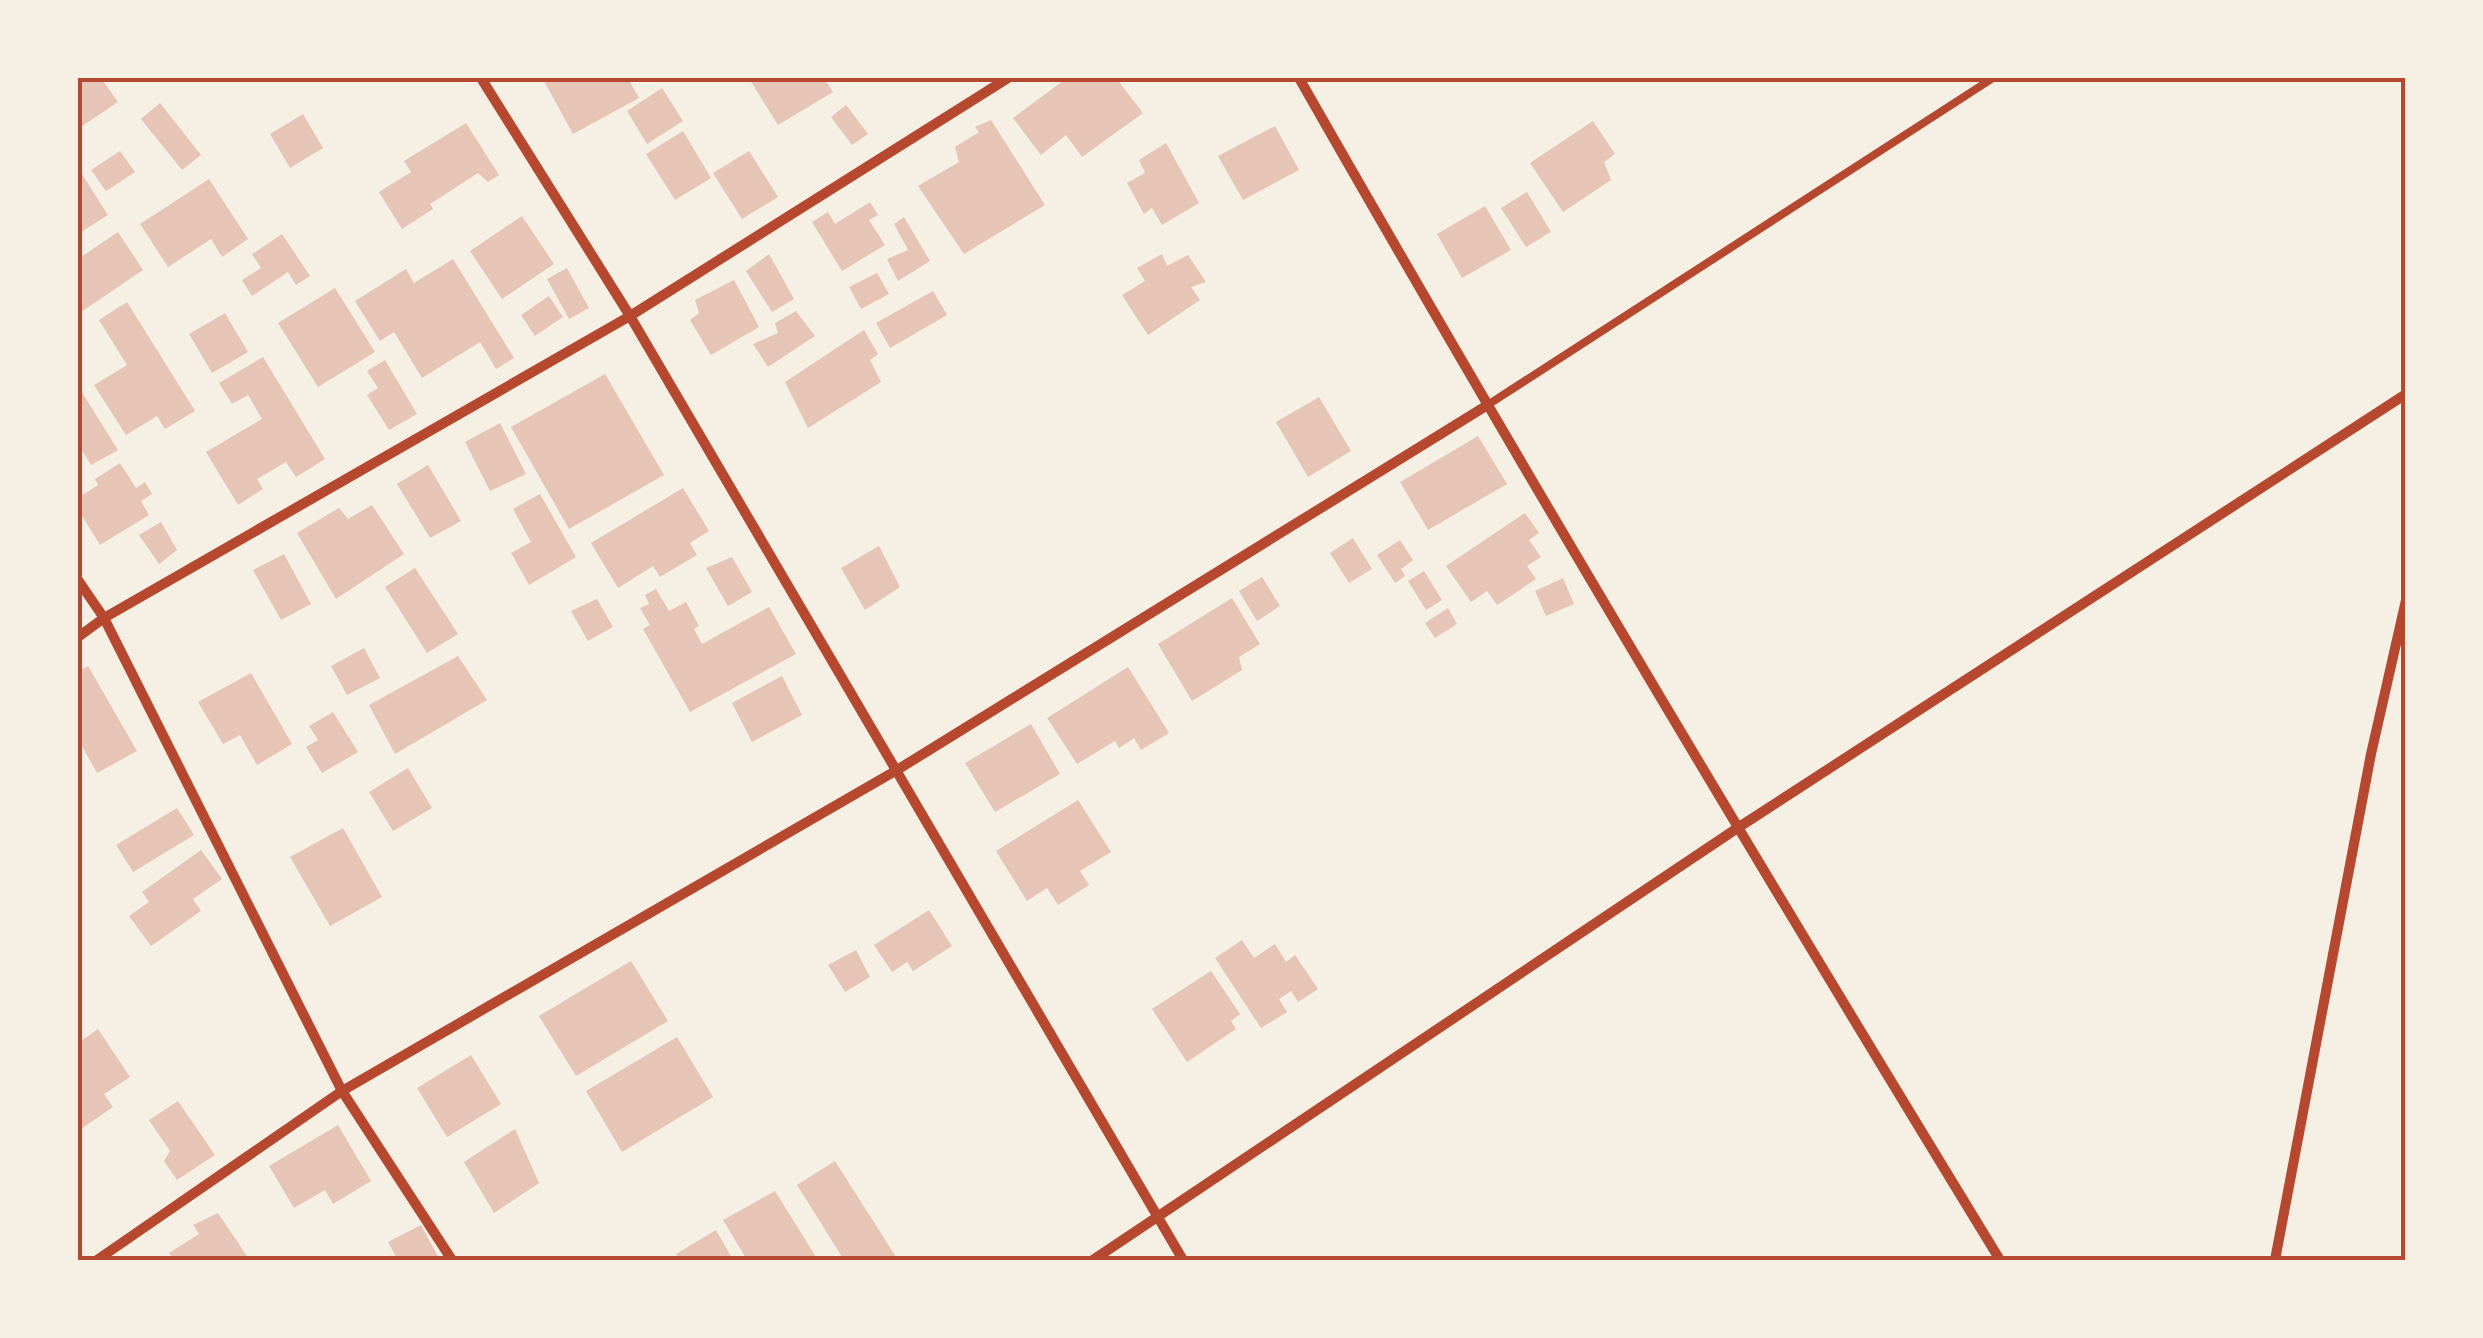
<svg xmlns="http://www.w3.org/2000/svg" width="2483" height="1338" viewBox="0 0 2483 1338" font-family="Commissioner,sans-serif">
	<rect width="100%" height="100%" fill="#f6efe4"/>
	<path fill="#e6c5b7" d="M78,78H101L118,102L78,129Z
		M551,78H628L639,98L573,134L544,81Z
		M754,78H824L833,92L778,125L750,80Z
		M1067,78H1116L1143,113L1082,157L1066,135L1041,155L1013,118Z
		M662,88L683,121L647,144L627,111Z
		M160,103L201,155L182,170L141,119Z
		M846,105L868,134L852,145L831,117Z
		M303,114L323,148L290,168L270,134Z
		M991,120L1045,205L964,254L918,186L959,162L955,147L979,132L975,127Z
		M1593,121L1615,154L1604,162L1611,180L1563,212L1530,163Z
		M466,123L499,175L488,182L478,173L430,204L433,209L402,229L379,192L411,172L404,161Z
		M1275,126L1299,170L1243,200L1218,156Z
		M683,131L711,178L675,200L646,154Z
		M1166,143L1199,203L1162,225L1152,208L1144,214L1127,183L1145,173L1139,160Z
		M120,151L135,172L106,191L91,170Z
		M749,151L778,197L742,219L713,173Z
		M78,168L108,215L78,234Z
		M209,179L248,239L222,257L211,239L168,267L140,224Z
		M1527,192L1551,232L1526,247L1501,208Z
		M870,202L878,215L869,220L885,245L842,271L812,222L828,212L835,224Z
		M1485,206L1511,250L1462,278L1437,234Z
		M522,216L554,264L502,299L470,251Z
		M904,217L930,261L898,281L887,259L908,250L894,224Z
		M118,232L143,270L78,314V259Z
		M282,234L310,276L296,285L288,272L252,296L242,280L261,268L252,254Z
		M769,254L794,299L772,312L746,271Z
		M1162,254L1167,266L1188,255L1206,282L1191,287L1200,300L1148,335L1122,295L1145,281L1137,268Z
		M453,259L514,358L496,369L480,342L422,378L394,332L380,341L355,301L406,269L414,283Z
		M567,268L589,308L569,319L547,279Z
		M877,273L889,294L861,309L849,287Z
		M734,280L759,327L711,355L690,320L699,313L695,300Z
		M335,288L375,352L318,387L278,323Z
		M933,291L947,315L890,348L876,323Z
		M549,296L563,317L535,336L521,315Z
		M127,302L195,411L165,429L157,416L126,435L94,385L127,365L99,320Z
		M796,311L815,336L768,367L753,344L778,333L775,323Z
		M225,313L248,352L212,373L189,334Z
		M864,330L878,354L870,360L881,382L808,428L785,382Z
		M263,357L325,459L296,477L286,462L257,479L263,489L238,505L206,452L262,419L248,395L232,404L219,383Z
		M385,360L417,414L389,430L367,395L378,388L367,371Z
		M605,374L664,475L569,529L511,427Z
		M78,386L118,450L91,465L78,444Z
		M1319,397L1351,451L1308,477L1276,422Z
		M500,423L526,474L490,491L465,442Z
		M1478,436L1507,484L1428,530L1400,482Z
		M120,463L136,488L145,482L152,494L141,501L149,515L100,545L78,509V498L98,485L95,479Z
		M428,465L461,521L430,538L397,484Z
		M683,488L709,531L690,543L697,555L660,577L653,566L618,588L591,543Z
		M540,494L576,557L529,585L511,553L531,542L513,509Z
		M372,505L404,554L336,599L297,533L339,508L348,519Z
		M1525,513L1539,533L1529,540L1541,557L1527,566L1536,579L1497,605L1487,591L1471,602L1446,566Z
		M161,522L177,550L159,564L139,535Z
		M1353,538L1372,569L1349,583L1330,553Z
		M1400,540L1413,560L1401,569L1405,576L1395,583L1377,555Z
		M879,546L900,587L865,610L841,568Z
		M284,554L311,604L281,620L253,570Z
		M732,557L752,592L728,606L706,568Z
		M415,568L458,634L427,653L385,587Z
		M1424,571L1442,600L1426,610L1408,581Z
		M1262,577L1280,606L1257,621L1239,591Z
		M1563,578L1574,604L1546,616L1535,591Z
		M656,589L669,611L686,602L699,626L694,629L702,644L769,607L796,654L690,712L643,629L650,625L640,608L649,604L645,595Z
		M1232,598L1260,644L1239,657L1242,670L1192,701L1158,644Z
		M597,599L613,627L588,641L571,611Z
		M1448,608L1457,624L1435,638L1425,623Z
		M364,648L380,678L347,695L331,666Z
		M458,656L487,700L395,754L369,705Z
		M88,666L137,751L97,773L78,739V672Z
		M1128,667L1169,733L1141,750L1134,738L1119,748L1115,741L1077,764L1047,718Z
		M251,673L292,744L257,765L240,735L223,744L198,702Z
		M782,676L802,715L752,742L732,703Z
		M333,712L358,752L322,773L306,747L318,740L309,726Z
		M1031,724L1060,774L995,812L965,763Z
		M408,768L432,808L393,831L369,792Z
		M1078,800L1111,852L1080,871L1089,885L1058,905L1047,888L1027,901L996,851Z
		M177,808L194,835L133,872L116,845Z
		M343,828L382,897L330,926L290,857Z
		M201,850L222,879L193,899L201,911L151,946L129,916L149,902L142,892Z
		M929,910L952,946L913,971L907,962L892,972L874,945Z
		M1242,940L1254,958L1275,944L1286,962L1295,955L1318,989L1298,1002L1291,991L1279,999L1287,1012L1261,1028L1215,958Z
		M856,950L870,977L845,992L828,965Z
		M631,961L668,1021L576,1076L539,1016Z
		M1211,971L1240,1014L1231,1021L1236,1029L1187,1062L1152,1009Z
		M98,1029L130,1077L104,1094L113,1107L78,1131V1043Z
		M677,1037L713,1097L622,1152L586,1091Z
		M471,1055L501,1104L447,1137L417,1088Z
		M178,1101L215,1155L177,1180L164,1161L170,1151L149,1120Z
		M338,1125L371,1181L333,1204L325,1190L294,1208L269,1166Z
		M515,1129L539,1183L494,1213L464,1162Z
		M835,1161L898,1260H844L797,1185Z
		M775,1191L818,1260H747L723,1220Z
		M218,1213L249,1259L174,1260L169,1253L199,1234L193,1225Z
		M421,1225L440,1260H398L388,1242Z
		M716,1230L733,1260H680L676,1254Z"/>
	<g fill="none" stroke-linecap="round" stroke-linejoin="round">
		<path stroke="#b5482f" stroke-width="8" d="M1486,406L1993,78"/>
		<path stroke="#b5482f" stroke-width="10" d="M481,78L630,316L1183,1260
			M1299,78C1526,476 1761,869 2000,1260
			M78,580L104,618L342,1091L452,1260
			M78,637L104,618L630,316L1008,78
			M97,1260L342,1091L897,770L1486,406
			M1093,1260L1736,829L2406,394
			M2275,1260L2371,754L2406,600"/>
	</g>
	<rect width="2483" height="1338" fill="none" stroke="#f6efe4" stroke-width="160"/>
	<rect x="80" y="80" width="2323" height="1178" fill="none" stroke="#b5482f" stroke-width="4"/>
</svg>
